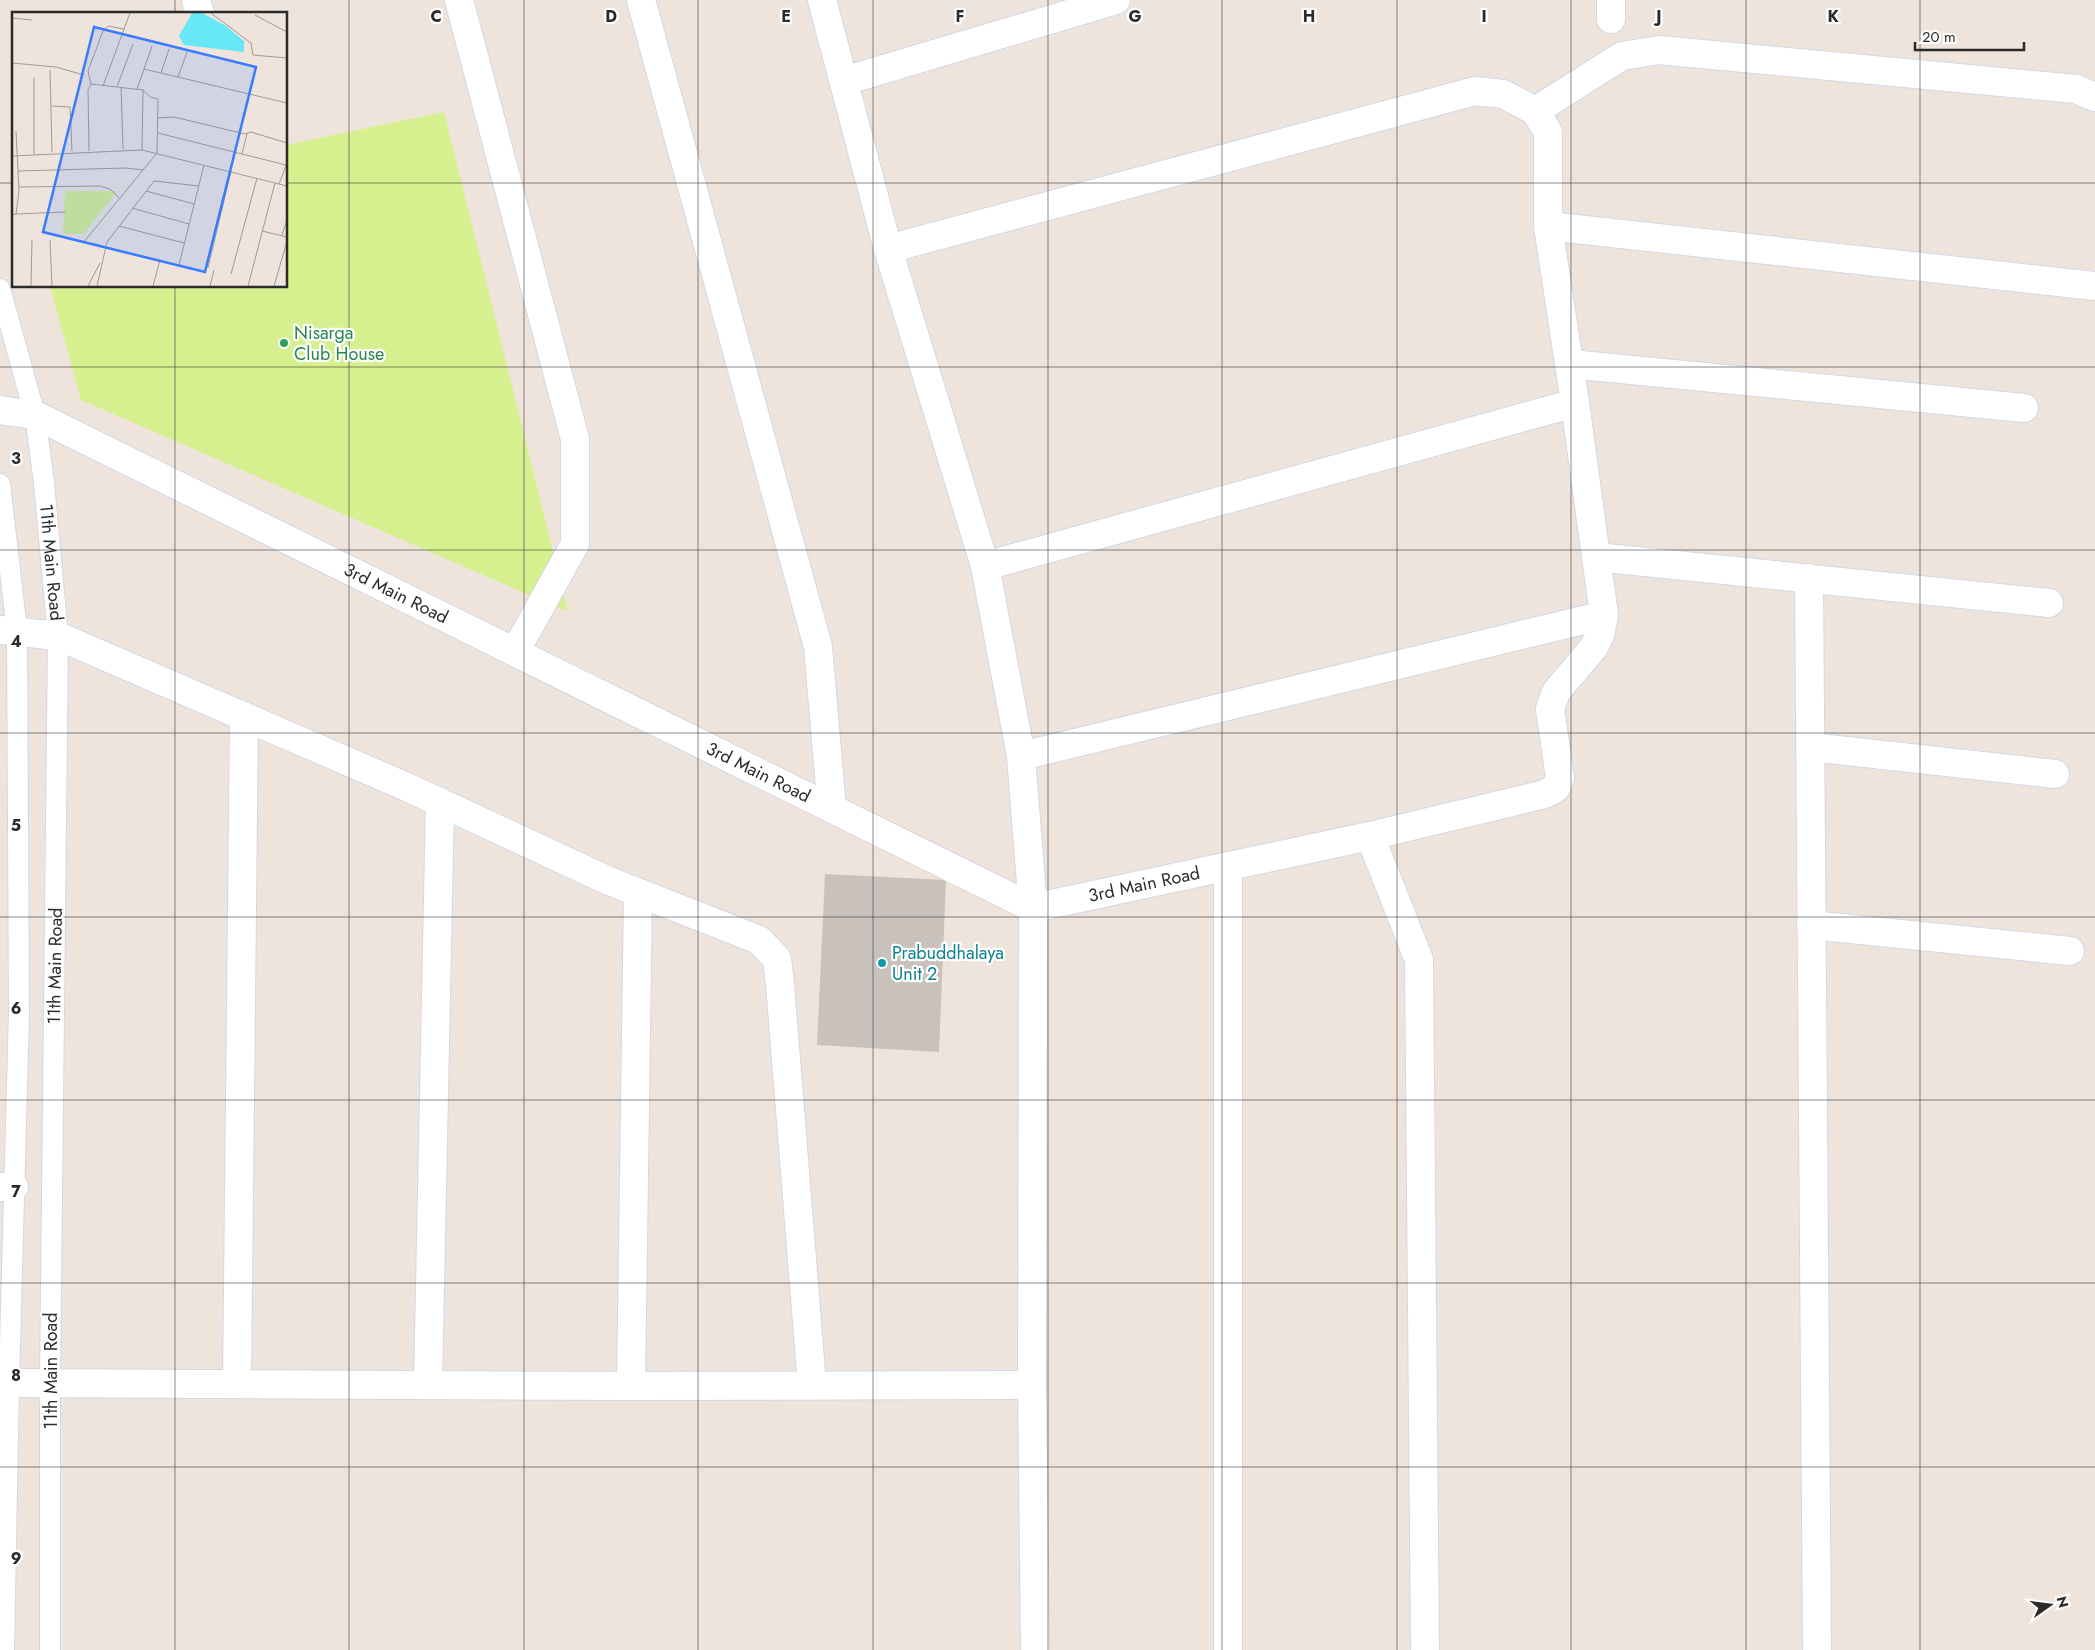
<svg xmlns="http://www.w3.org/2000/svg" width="2095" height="1650" viewBox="0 0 2095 1650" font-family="Jost,sans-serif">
	<rect width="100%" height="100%" fill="#eee4dc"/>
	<path fill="#d6f090" d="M444,112L568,612L81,400L50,286H286V145Z"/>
	<path fill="#c9c1bc" d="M825,874L946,880L939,1052L817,1045Z"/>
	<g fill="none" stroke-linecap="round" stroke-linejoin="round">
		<g stroke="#d1d8e5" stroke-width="22">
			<g id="lane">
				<path id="s1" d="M0,289L35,415L44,483L58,636L50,1383V1650"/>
				<path d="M0,484L17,631L19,1012L9,1383L4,1650"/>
			</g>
		</g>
		<g stroke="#d1d8e5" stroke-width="30">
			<g id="street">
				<path d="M196,0L200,14"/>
				<path d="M459,0L575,439V544L515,652"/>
				<path d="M641,0L818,647L832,809"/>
				<path d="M822,0L888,249L985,566L1021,756L1033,908L1032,1385L1035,1650"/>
				<path d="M1611,19V0"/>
				<path d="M844,81L1116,0"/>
				<path d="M1535,111L1622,56L1659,50L2076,89L2095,97"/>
				<path d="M1548,226L2095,286"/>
				<path d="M1570,364L2024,408"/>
				<path id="s2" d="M0,410L35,415L1033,908L1370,836L1545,794L1556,788L1560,778L1550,709L1556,692L1594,647L1600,635L1604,615L1575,403L1548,226V132L1535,111L1503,94L1475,91L888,249"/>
				<path d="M1596,557L2049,603"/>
				<path d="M985,566L1575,403"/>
				<path d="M1809,578L1817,1650"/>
				<path d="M0,630L58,636L409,788L609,881L759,940L777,959L780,984L812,1385"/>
				<path d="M1810,747L2055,774"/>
				<path d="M1021,756L1604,615"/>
				<path d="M1370,836L1419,960L1425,1650"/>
				<path d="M1228,867V1650"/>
				<path d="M1811,925L2070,951"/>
				<path d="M0,1187H14"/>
				<path d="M9,1383L631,1386L1032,1385"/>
				<path d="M237,1384L244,716"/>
				<path d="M428,1384L440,802"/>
				<path d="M631,1386L638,893"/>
			</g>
		</g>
		<use href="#lane" stroke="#fff" stroke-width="20"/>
		<use href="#street" stroke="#fff" stroke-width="28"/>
	</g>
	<path fill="none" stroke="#2b2b2b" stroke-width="1" stroke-opacity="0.55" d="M175,0V14M349,0V1650M524,0V1650M698,0V1650M873,0V1650M1048,0V1650M1222,0V1650M1397,0V1650M1571,0V1650M1746,0V1650M1920,0V1650M0,183H14M286,183H2095M175,286V1650M0,367H2095M0,550H2095M0,733H2095M0,917H2095M0,1100H2095M0,1283H2095M0,1467H2095"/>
	<circle fill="#2e9e5b" stroke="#fff" stroke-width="2" cx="284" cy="343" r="5"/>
	<circle fill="#0f9aa8" stroke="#fff" stroke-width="2" cx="882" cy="963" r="5"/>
	<g text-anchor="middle" stroke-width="4.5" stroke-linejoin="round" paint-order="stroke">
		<g font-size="18" fill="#27864d" stroke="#fff" text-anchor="start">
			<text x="294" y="339">Nisarga<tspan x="294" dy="21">Club House</tspan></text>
		</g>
		<g font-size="18" fill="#2b2b2b" stroke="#fff">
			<text dy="6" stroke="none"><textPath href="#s1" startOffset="279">11th Main Road</textPath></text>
			<text dy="6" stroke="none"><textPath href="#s2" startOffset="438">3rd Main Road</textPath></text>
			<text dy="6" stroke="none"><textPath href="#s2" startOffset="842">3rd Main Road</textPath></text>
			<text dy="6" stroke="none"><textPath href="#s2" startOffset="1262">3rd Main Road</textPath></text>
			<text transform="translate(55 966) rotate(-89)" y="6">11th Main Road</text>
			<text transform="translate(51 1371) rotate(-90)" y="6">11th Main Road</text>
		</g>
		<g font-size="18" fill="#0d838f" stroke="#fff" text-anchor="start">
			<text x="892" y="959">Prabuddhalaya<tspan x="892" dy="21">Unit 2</tspan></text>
		</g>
	</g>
	<g transform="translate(12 12)">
		<rect width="275" height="275" fill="#eee4dc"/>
		<path d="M53,179H105L72,222H51Z" fill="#d6f090"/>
		<path d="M180,1H190L214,14L232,29V40L172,33L167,24Z" fill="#68e7f7"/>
		<path fill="none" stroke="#a09a95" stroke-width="1" d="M199,1L239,31L241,43L275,46M243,3L275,20M0,6L20,8M0,51L44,55L72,63M132,57L275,91M38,58L40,140M149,61L157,37M166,65L175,40M22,66V142M79,72L76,59L91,19L96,14L112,17M91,74L118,1M105,75L121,32M109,75L111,137M125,77L140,34M40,94L58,95L60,139M146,106L162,105L233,122L239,120L275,131M146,121L274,153M130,138L131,78M230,142L235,122M0,144L130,138L275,174M6,159L114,156L131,158M267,172L275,151M7,175L88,174L98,177L107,186M134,179L182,192M120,196L177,212M4,202L53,200M0,203L4,202L7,179L4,119M107,214L172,231M250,219L275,225M270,223L275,208M38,228L40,274M71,231L145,141L146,87L138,85L131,78L79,72L76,78L77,139M167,253L192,153M196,256L219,159M219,262L245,166M19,274L20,228M76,274L88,251M85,274L95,230L142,169L187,174M141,274L148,248M198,274L202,258M236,274L263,171M262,274L275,229"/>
		<path fill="#387bff" fill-opacity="0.15" stroke="#387bff" stroke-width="2.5" d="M82,15L244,55L193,260L31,220Z"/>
		<rect width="275" height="275" fill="none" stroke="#2b2b2b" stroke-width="2.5"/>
	</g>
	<g font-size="16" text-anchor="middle" font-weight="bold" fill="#2b2b2b" stroke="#fff" stroke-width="4.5" stroke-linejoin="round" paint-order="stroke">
		<text x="436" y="22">C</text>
		<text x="611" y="22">D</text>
		<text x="786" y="22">E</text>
		<text x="960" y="22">F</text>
		<text x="1135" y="22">G</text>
		<text x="1309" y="22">H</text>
		<text x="1484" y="22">I</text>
		<text x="1659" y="22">J</text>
		<text x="1833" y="22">K</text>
		<text x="16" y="464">3</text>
		<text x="16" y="647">4</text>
		<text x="16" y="831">5</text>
		<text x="16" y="1014">6</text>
		<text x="16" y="1197">7</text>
		<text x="16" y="1381">8</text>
		<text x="16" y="1564">9</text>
	</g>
	<g transform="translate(2050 1605) rotate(76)" stroke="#ffffff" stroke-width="4" paint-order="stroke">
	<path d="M0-4L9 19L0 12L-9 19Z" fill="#2b2b2b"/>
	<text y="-8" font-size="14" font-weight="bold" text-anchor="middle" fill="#2b2b2b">N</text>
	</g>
	<path d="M1915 42v8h109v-8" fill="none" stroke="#2b2b2b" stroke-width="2.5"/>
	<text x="1922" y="42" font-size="15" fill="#2b2b2b" stroke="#ffffff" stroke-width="4" paint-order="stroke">20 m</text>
</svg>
